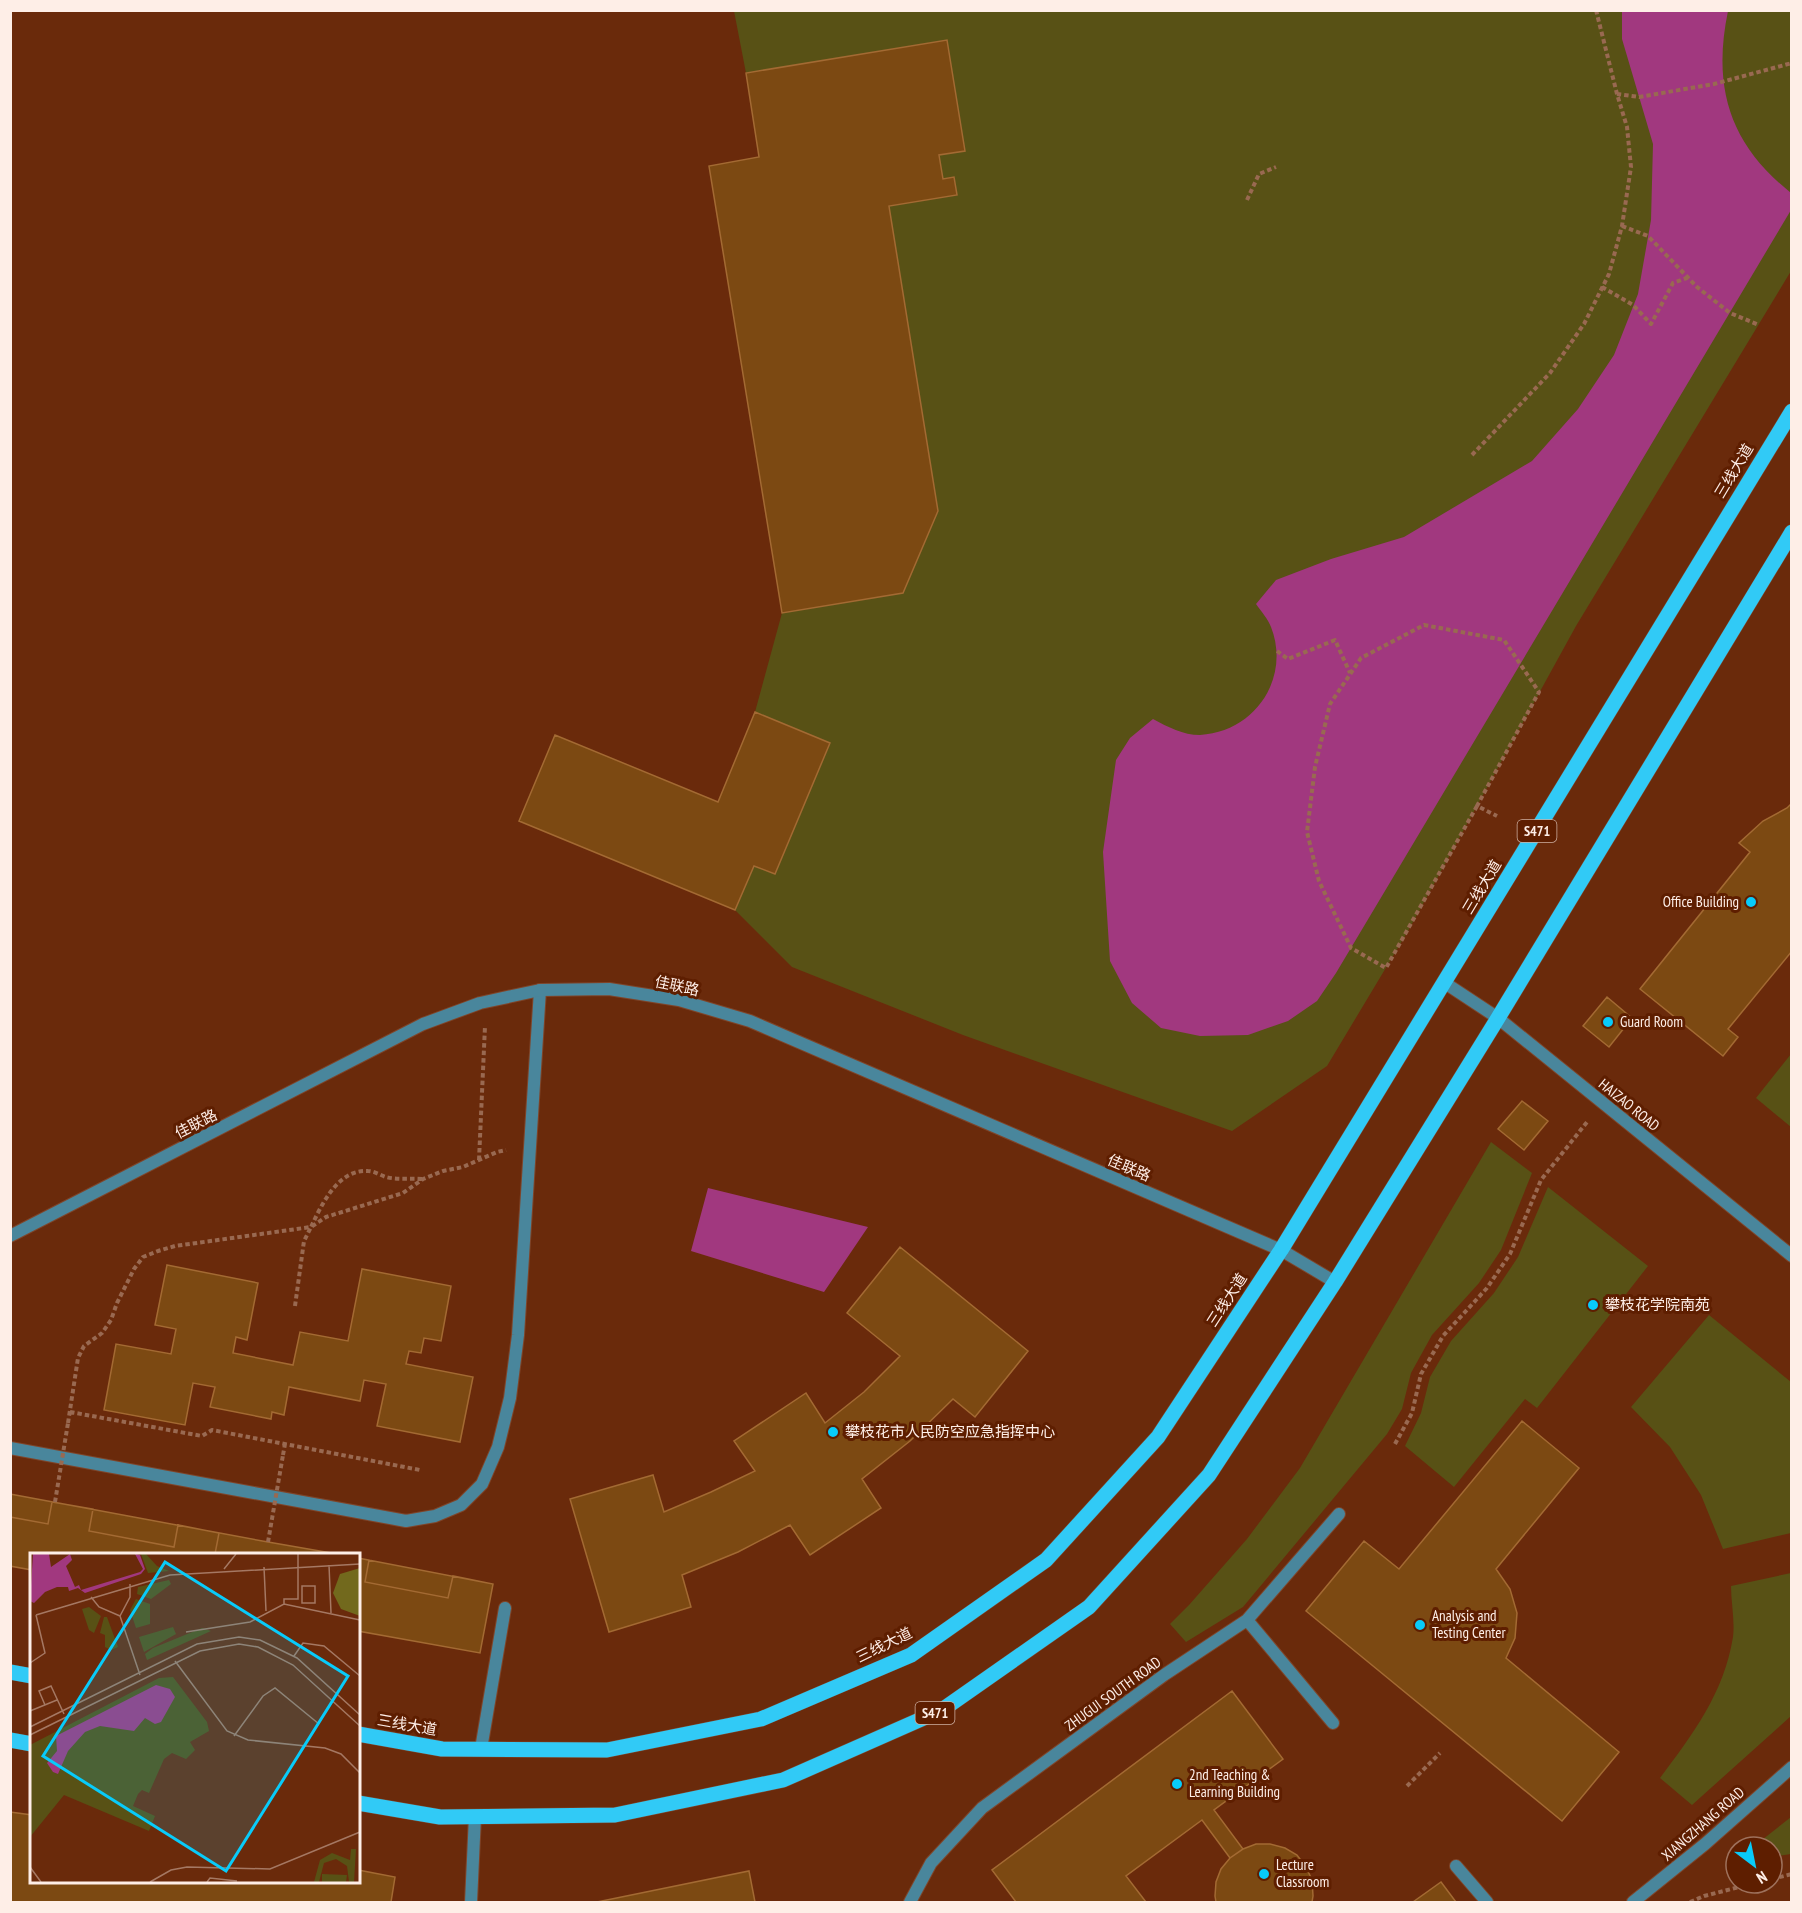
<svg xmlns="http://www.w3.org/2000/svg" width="1802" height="1913" viewBox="0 0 1802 1913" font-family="'PT Sans Narrow','Noto Sans SC',sans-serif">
	<rect width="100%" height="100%" fill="#6a2a0b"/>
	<path fill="#585115" d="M734,11H1791V271L1576,626L1408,931L1327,1066L1232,1131L963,1035L792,967L735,910L754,866L775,874L830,743L755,712L782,613L903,593L938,511L889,206L957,195L954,177L943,179L939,155L947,40L746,73Z
		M1791,1054V1127L1756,1098Z
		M1491,1142L1532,1173L1501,1250L1479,1283L1432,1335L1411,1373L1402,1409L1387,1434L1243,1607L1186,1642L1170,1624L1189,1605L1247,1539L1300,1468Z
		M1548,1187L1648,1266L1537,1408L1525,1399L1454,1487L1405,1446L1421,1413L1430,1377L1451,1341L1494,1293L1518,1257Z
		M1709,1315L1791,1382V1533L1723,1549L1701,1495L1670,1447L1631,1407Z
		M1791,1573V1716L1692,1805L1660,1778C1693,1734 1724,1693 1733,1637C1735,1621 1731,1602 1731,1586Z
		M1791,1817V1854L1772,1857V1847H1753Z"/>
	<path fill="#a1387f" d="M1622,11H1728C1712,88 1730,144 1791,193V210L1373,911L1336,973L1317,1001L1288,1021L1248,1035L1200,1036L1161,1028L1132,1003L1110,961L1103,852L1116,760L1130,738L1153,719C1168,727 1183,735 1200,735C1255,732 1291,678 1271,627C1268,619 1261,611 1256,604L1276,580L1331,559L1404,537L1532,461L1578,409L1614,355L1638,294L1651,220L1653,144L1622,39Z
		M708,1188L868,1227L824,1292L691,1251Z"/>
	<path fill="#7c4912" stroke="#a36a33" stroke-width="1.5" d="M947,40L965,151L939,155L943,179L954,177L957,195L889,206L938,511L903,593L782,613L709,166L759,157L746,73Z
		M755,712L830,743L775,874L754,866L735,910L519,821L555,735L718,802Z
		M1792,803V951L1728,1029L1738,1037L1723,1056L1640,989L1750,852L1739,843L1763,821L1787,808Z
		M1607,997L1632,1018L1609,1047L1583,1026Z
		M1522,1101L1548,1121L1524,1150L1498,1129Z
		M900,1247L1028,1351L975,1417L953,1399L910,1441L862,1479L881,1508L810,1555L790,1525L738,1552L682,1575L691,1607L609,1632L570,1499L653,1475L664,1512L711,1492L755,1471L734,1441L806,1393L825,1423L864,1392L900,1356L847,1313Z
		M167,1265L258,1283L247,1340L236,1337L233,1353L293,1365L300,1332L348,1341L362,1269L451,1286L441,1341L424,1338L421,1353L409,1351L406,1364L473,1377L460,1442L377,1426L386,1384L364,1380L360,1401L289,1387L284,1415L272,1412L271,1419L210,1407L215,1387L193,1383L185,1425L104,1410L116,1344L171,1354L176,1329L155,1325Z
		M1522,1421L1579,1468L1496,1569L1510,1589L1517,1613L1515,1638L1506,1658L1619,1752L1562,1821L1306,1611L1364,1541L1399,1569Z
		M10,1494L268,1542L337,1554H32V1570L10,1566Z
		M52,1502L93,1509L89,1531L174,1547L178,1525L219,1533L215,1554H32V1570L10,1566V1517L48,1524Z
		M358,1558L493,1584L480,1653L358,1631Z
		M358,1558L369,1560L365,1582L448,1598L453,1576L493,1584L480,1653L358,1631Z
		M1232,1691L1283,1759L1214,1810L1243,1849L1230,1858L1202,1820L1126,1876L1146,1902H1016L992,1870Z
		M10,1812L32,1815V1882H358V1870L395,1877L391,1902H10Z
		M1256,1844H1270L1285,1848L1297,1855L1306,1867L1312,1880L1313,1896L1312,1902H1216L1215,1896L1216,1882L1221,1869L1230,1858L1243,1849Z
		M749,1871L755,1902H597Z
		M1441,1882L1456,1902H1413Z"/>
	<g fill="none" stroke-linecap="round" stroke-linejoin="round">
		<g stroke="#7f452a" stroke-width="14">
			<path id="service" d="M10,1448L406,1521L435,1516L461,1505L482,1484L498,1447L510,1398L518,1335L540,990
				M1247,1620L1333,1723
				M481,1749L505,1608
				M1456,1866L1487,1902
				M471,1902L475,1816
				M910,1902L931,1863L982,1808L1164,1675L1247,1620L1339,1514"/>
		</g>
		<g stroke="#7f452a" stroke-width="14">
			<path id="tertiary" d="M1445,983L1498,1018L1792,1256
				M10,1236L423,1024L480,1003L540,990L609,989L679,1000L750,1021L1281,1250L1335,1282
				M1633,1902L1705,1844L1792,1767"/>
		</g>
		<g stroke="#7f452a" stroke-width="16">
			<path id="primary" d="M10,1672L32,1676
				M358,1734L442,1749L607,1750L761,1719L911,1655L1046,1560L1158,1437L1281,1250L1792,411
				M10,1740L32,1744
				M358,1803L440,1817L615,1815L783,1780L942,1710L1089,1607L1209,1475L1335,1282L1498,1018L1792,532"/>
		</g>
		<path stroke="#996951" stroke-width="4" stroke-dasharray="4.5 3" stroke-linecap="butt" d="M1596,10L1617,94
			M1247,200L1259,174L1276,167
			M1622,226L1648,236L1697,287L1730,313L1759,325
			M1602,287L1633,305L1651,324L1673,283L1687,278
			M1472,455L1550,373L1584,324L1609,274L1622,226L1631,167L1627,127L1617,94L1639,97L1714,84L1792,63
			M1277,651L1288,659L1335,640L1350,673
			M1477,806L1386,968L1351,948L1319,881L1307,832L1315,767L1330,704L1361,658L1424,625L1504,640L1539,692L1477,806L1497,816
			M479,1160L485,1026
			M295,1306L304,1241L311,1227L326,1217L403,1193L423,1179L443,1171L463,1167L497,1152L506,1150
			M70,1412L202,1436L212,1430L420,1470
			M68,1423L78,1358L84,1346L102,1333L111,1320L117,1303L134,1269L143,1257L158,1251L175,1246L311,1227C322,1204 338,1169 368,1171C374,1171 380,1175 386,1177C397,1180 411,1178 423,1179
			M1395,1444L1412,1413L1421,1374L1443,1336L1487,1288L1510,1254L1541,1180L1587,1122
			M283,1455L285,1444
			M1407,1786L1440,1753
			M1772,1879L1792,1874
			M1690,1902L1704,1896L1755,1883"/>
		<use href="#service" stroke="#49869c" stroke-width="12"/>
		<use href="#tertiary" stroke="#49869c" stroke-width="12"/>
		<use href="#primary" stroke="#31caf6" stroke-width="15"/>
		<path stroke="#996951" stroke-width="4" stroke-dasharray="4.5 3" stroke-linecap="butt" d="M55,1502L68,1423
			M268,1542L283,1455"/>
	</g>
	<g fill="#08cbfa" stroke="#5e1e00" stroke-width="2">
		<circle cx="1751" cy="902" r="6"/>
		<circle cx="1608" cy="1022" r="6"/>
		<circle cx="1593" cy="1305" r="6"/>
		<circle cx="833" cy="1432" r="6"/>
		<circle cx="1420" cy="1625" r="6"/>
		<circle cx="1177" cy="1784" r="6"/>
		<circle cx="1264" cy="1874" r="6"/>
	</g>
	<g text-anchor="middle" stroke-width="6" stroke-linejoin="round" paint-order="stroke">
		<g fill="#5e1e00" stroke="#ceb0a2" stroke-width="1.5">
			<rect x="1517.5" y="820" width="39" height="22" rx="4.5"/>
			<rect x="915.5" y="1702" width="39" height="22" rx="4.5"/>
		</g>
		<g font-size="14" font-weight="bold" fill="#feeee7">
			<text x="1537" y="836">S471</text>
			<text x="935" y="1718">S471</text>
		</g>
		<g font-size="15" fill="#feeee7" stroke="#5e1e00">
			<text transform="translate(1734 471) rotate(-59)" y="5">三线大道</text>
			<text transform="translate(1482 887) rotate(-59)" y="5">三线大道</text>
			<text transform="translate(677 986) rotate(12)" y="5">佳联路</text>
			<text transform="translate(1629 1105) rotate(39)" y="5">HAIZAO ROAD</text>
			<text transform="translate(196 1124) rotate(-27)" y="5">佳联路</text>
			<text transform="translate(1129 1168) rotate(23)" y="5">佳联路</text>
			<text transform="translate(1227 1300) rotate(-57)" y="5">三线大道</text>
			<text transform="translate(884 1645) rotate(-26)" y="5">三线大道</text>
			<text transform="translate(1113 1694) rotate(-36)" y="5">ZHUGUI SOUTH ROAD</text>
			<text transform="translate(407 1725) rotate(10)" y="5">三线大道</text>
			<text transform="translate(1703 1824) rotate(-41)" y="5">XIANGZHANG ROAD</text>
		</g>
		<g font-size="15" fill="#feeee7" stroke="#5e1e00" text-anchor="start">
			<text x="1739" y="907" text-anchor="end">Office Building</text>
			<text x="1620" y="1027">Guard Room</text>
			<text x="1605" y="1310">攀枝花学院南苑</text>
			<text x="845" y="1437">攀枝花市人民防空应急指挥中心</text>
			<text x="1432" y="1621">Analysis and<tspan x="1432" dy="17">Testing Center</tspan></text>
			<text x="1189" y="1780">2nd Teaching &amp;<tspan x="1189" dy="17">Learning Building</tspan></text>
			<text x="1276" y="1870">Lecture<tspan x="1276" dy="17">Classroom</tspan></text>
		</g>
	</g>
	<g transform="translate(30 1553)">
		<rect width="330" height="330" fill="#6a2a0b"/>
		<path d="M111,1H116L127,13L139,18L118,20ZM139,27L141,31L121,46L107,41L108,34ZM106,46L120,51V71L106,75L100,57ZM59,54L71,63L64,80L59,77L52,56ZM74,64H77L88,94L81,97L75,94V82L70,80ZM143,74L146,81L114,99L109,84ZM172,75L181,78L117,107L115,101L123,95ZM143,124L177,169L179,178L160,189L165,197L156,206L142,200L134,206L119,240L112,237L108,241L103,253L125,263L119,278L34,242L0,284V192L129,125ZM321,296H326L324,329H319L317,313L306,306L294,310L289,329H284L290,307L302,300L320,307ZM292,321L317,322L316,329H292Z" fill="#585115"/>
		<path d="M330,15V63L311,56L303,40L310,21Z" fill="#72691d"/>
		<path d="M3,1H19L21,14L40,1L42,7L36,13L45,34L49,32L51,37L110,19L113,16L105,1L110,2L115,16L111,21L55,40L48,35L39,38L38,34H27L15,39L4,50L0,48ZM126,132L140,136L145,144L131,169L125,171L115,165L104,178L70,173L55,179L38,198L28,221L23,219L17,210L27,198L26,183Z" fill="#a1387f"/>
		<path fill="none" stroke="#a57863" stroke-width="1.5" d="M299,12L301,60M234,14L236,58M194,16L206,1M272,33H285V50H272ZM61,44L69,54L90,63M254,51V46H268V1M6,62L140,22L330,11M90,63L110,122M90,63L100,44V31M156,79L220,69L254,51L330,67M264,103L273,90L294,93L330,123M145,108L197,178L218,187L295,195L311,201L330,220M0,110L15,100L6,62M15,152L9,138L21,133L34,161M0,158L27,147M0,174L167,91L209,84L230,87L267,105L330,162M0,182L170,98L209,91L228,94L263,112L330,173M204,183L233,143L245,135L289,171M0,314L11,329M120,329L141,317L157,314L240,316L330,279M177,329L180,325L207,328"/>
		<path fill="#08cbfa" fill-opacity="0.15" stroke="#08cbfa" stroke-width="3" d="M135,9L318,123L196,318L13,203Z"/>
		<rect width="330" height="330" fill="none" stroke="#feeee7" stroke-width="3"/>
	</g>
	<rect width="1802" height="1913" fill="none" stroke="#feeee7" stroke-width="24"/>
	<g transform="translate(1754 1865) rotate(148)"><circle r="28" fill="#5e1e00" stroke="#9e715c" stroke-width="1.5"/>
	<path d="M0-4.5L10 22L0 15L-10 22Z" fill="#08cbfa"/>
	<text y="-9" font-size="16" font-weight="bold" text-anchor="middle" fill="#feeee7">N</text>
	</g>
</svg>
